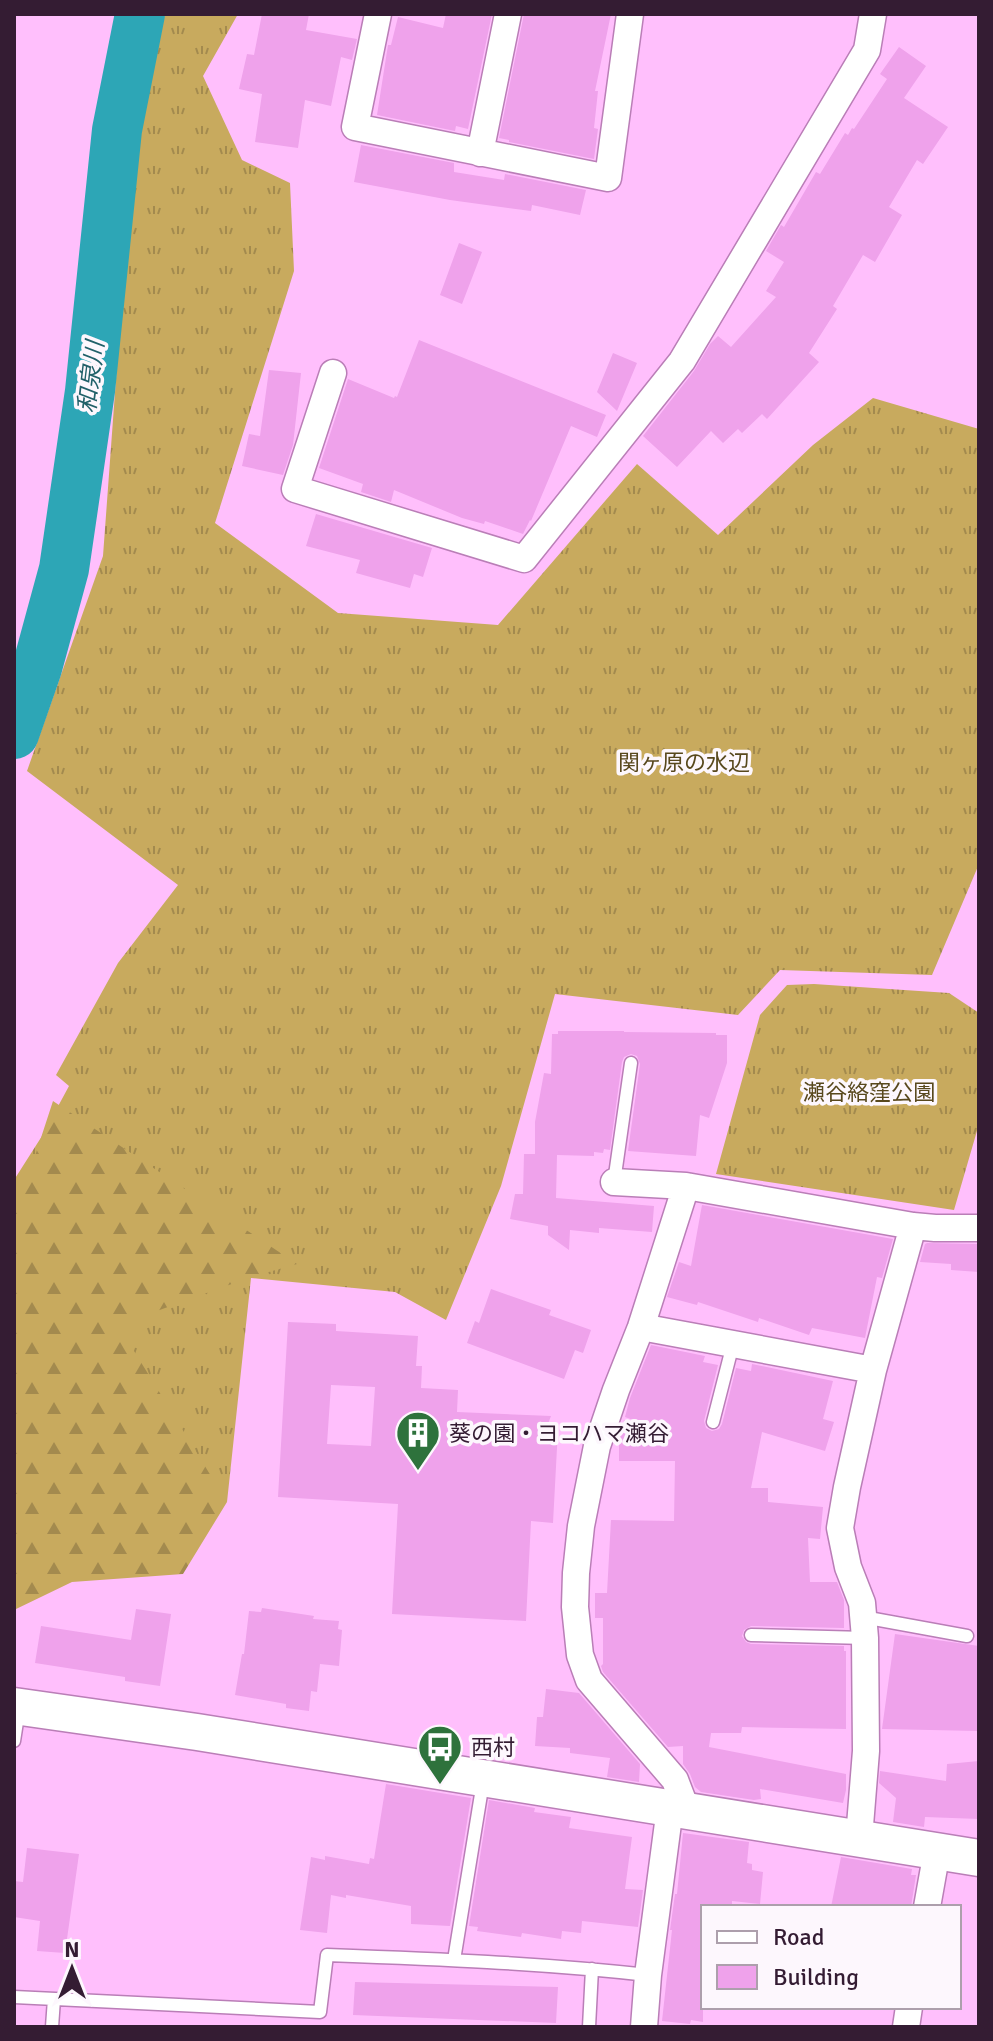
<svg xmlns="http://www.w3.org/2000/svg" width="993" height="2041" viewBox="0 0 993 2041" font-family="Signika,'Noto Sans JP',sans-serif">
	<defs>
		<pattern id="grass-tufts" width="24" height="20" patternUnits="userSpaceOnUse" patternTransform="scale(2)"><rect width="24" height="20" fill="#c8aa5e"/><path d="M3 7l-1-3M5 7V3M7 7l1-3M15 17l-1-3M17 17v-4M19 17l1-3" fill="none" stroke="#a38a4e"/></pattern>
		<pattern id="forest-firs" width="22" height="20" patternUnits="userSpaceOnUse" patternTransform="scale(2)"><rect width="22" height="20" fill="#c8aa5e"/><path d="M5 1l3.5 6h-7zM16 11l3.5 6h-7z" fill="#a38a4e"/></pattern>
		<pattern id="water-ripples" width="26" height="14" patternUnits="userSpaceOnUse" patternTransform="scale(2)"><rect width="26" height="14" fill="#2da6b6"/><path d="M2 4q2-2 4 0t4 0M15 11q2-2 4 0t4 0" fill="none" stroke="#278695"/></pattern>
	</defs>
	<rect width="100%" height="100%" fill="#ffbffc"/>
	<path fill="url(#grass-tufts)" d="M165,14H238L203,76L242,160L290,183L294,271L215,523L338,613L498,625L637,464L718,535L813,445L873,398L979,429V864L932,975L780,970L738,1015L555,994L501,1186L446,1320L395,1292L251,1278L227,1502L14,1454V1180L42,1136L69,1086L56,1075L118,963L178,885L27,771L103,556L130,188L148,72Z
		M814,984L949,993L979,1013V1124L954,1210L716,1174L760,1015L787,985Z"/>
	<path fill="url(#forest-firs)" d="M53,1101L297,1264L251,1277L118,1325L227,1502L183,1574L72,1582L14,1610V1210L20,1202Z"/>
	<path fill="url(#water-ripples)" d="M131,14H144L117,130L130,19Z"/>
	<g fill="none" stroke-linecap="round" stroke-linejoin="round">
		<path stroke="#2da6b6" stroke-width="50" d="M14,734L37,668L64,569L90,391L117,130L140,14"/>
	</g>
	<path fill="#efa2eb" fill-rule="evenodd" d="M262,14H309L306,30L357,39L352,60L341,57L331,106L305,100L298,148L255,142L262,94L239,89L247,54L254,55Z
		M446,14H492L468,129L456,126L455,131L377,115L388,45H391L398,17L443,28Z
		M524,14H611L595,91H598L594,128L598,129L594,159L509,142V140L499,138Z
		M899,47L926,66L904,98L948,127L923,164L917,160L889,207L902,215L875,262L863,255L833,306L837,309L809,353L819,362L767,419L762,414L742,433L738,429L723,443L711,431L677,467L643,436L694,371L710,344L718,336L731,347L776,297L766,291L784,262L766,251L781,225L784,227L816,172L820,174L845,133L848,135L852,128L854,129L887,79L880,74Z
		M361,145L454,163V172L504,180L505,174L586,190L580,215L532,205L531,211L450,200L354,182Z
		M459,243L482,252L462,304L440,295Z
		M419,340L606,415L597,437L571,426L531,521L530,520L523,534L485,521L484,524L462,518L394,490L391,502L361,492L363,484L319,468L348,379L394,398L395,396L397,397Z
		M613,353L637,363L617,411L597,392Z
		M269,370L301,373L293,445L283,475L242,466L249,434L260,436Z
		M316,514L432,548L423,577L414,574L410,588L356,573L360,560L306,546Z
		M558,1031H624V1032L716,1033V1035H727V1063L709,1118L700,1115L696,1156L628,1151L640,1064L637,1056L631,1054L624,1057L622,1062L610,1150L604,1149L603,1153L594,1152V1156L557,1155L556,1198L654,1206L652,1232L599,1228V1233L570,1230L569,1250L548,1235V1226L510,1219L515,1194H523L524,1154H535V1122L544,1073L551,1074L552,1034H558Z
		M702,1205L893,1239L882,1278L877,1277L865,1338L812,1328L809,1335L759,1318L758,1322L698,1302L697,1305L667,1297L679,1262L691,1266Z
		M927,1243L979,1244V1272L951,1270V1264L920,1262L925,1244Z
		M491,1289L551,1310L549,1315L591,1330L583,1353L575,1350L564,1379L467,1343L475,1321L479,1323Z
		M288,1322L336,1324V1331L418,1336L416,1366H422L421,1388L458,1390L457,1412L551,1416L546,1429H558L553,1523L531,1521L526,1621L392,1614L398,1504L278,1497ZM331,1385L375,1387L371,1446L327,1444Z
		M651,1345L705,1356L703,1362L718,1365L704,1421L706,1428L712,1431L719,1429L722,1424L736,1368L751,1371L752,1364L833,1381L823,1419L834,1422L825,1451L762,1432L751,1488H768V1502L823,1507L820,1539L808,1538L810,1582H837L844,1600V1628L751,1626L744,1630L742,1636L746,1642L751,1644L844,1646V1651H846V1729L742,1727L741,1733H711L709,1747L846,1774V1790L843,1803L760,1789L761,1799L754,1800L701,1792L695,1787L690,1774L683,1764V1746L668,1747L603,1672L601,1666L603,1664V1618H595V1593H607L611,1520L674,1521L675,1461H619V1440L624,1420L636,1421L625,1417L630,1398Z
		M262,1608L314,1616L313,1619L339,1621L338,1629L342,1630L339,1666L320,1664L317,1692L311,1691L309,1711L286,1708V1704L235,1695L242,1654H244L249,1611L261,1612Z
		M136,1609L171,1614L160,1686L125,1681V1677L35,1663L41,1626L131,1640Z
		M895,1634L979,1646V1731L882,1729Z
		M546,1689L579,1693L640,1764L639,1782L607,1777L610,1758L570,1753V1748L535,1746L537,1717H543Z
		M979,1761V1819L925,1817L924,1827L893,1822L896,1798L879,1783L880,1771L946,1781L947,1764Z
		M386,1784L471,1798L450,1926L411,1924V1906L346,1895V1898L331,1895L327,1933L300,1930L311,1857L325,1860V1856L369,1864L370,1858L374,1859Z
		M489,1800L535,1808L534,1812L571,1817L569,1828L632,1837L625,1889L643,1890L638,1927L582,1921L581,1933L562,1931L561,1939L522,1933L521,1937L477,1931L478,1927L469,1926Z
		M683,1833L749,1842L747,1863L752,1864V1870L763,1872L760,1904L732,1901V1907H703V2022L691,2020L690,2024L662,2021L672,1930H670L675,1894H677Z
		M27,1848L79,1854L65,1953L37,1951L40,1921L14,1917V1881L23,1882Z
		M841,1857L912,1869L911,1875H916L911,1907H831Z
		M355,1982L558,1987L556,2023L353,2015Z"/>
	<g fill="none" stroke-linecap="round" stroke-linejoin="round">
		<g stroke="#ba7eb7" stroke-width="15">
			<path id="lane" d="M614,1182L631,1063
				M713,1422L733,1344
				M863,1617L967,1636
				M751,1635L865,1638
				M14,1741L19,1709
				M454,1960L483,1782
				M14,1997L320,2012L327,1955C434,1959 541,1963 648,1975
				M52,2027L54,1999
				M589,2027L592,1969"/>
		</g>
		<g stroke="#ba7eb7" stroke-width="29">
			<path id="street" d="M378,14L355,127L608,178L630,14
				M480,153L508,14
				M333,373L295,489L524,559L682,361L867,50L873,14
				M614,1182L686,1186L913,1226L935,1228H979
				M641,1327L873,1370
				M682,1809L683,1801L675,1780L589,1680L580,1655L575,1607L576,1573L581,1526L597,1446L616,1390L641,1327L686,1186
				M859,1838L866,1751L865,1638L862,1603L848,1567L840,1528L847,1487L873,1370L913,1226
				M927,1907L937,1851
				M644,2027L648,1975L670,1808
				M906,2027L909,2007"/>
		</g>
		<g stroke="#ba7eb7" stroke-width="39">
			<path id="secondary" d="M14,1706L197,1732L979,1858"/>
		</g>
		<use href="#lane" stroke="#fff" stroke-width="12"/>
		<use href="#street" stroke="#fff" stroke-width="26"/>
		<use href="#secondary" stroke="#fff" stroke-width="36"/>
	</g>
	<defs>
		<g id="building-pin" transform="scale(2.3)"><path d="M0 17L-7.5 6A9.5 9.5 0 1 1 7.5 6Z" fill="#2e723c" stroke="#fdf7fd"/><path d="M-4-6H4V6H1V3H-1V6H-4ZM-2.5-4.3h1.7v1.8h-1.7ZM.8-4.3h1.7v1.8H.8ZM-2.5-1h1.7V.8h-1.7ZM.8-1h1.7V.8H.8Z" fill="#fff"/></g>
		<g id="bus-pin" transform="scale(2.3)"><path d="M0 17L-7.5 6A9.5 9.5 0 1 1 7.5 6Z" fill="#2e723c" stroke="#fdf7fd"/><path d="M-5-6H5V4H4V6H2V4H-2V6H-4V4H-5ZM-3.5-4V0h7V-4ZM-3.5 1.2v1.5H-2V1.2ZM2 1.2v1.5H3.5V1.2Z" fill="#fff"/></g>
	</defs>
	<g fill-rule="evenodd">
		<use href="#building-pin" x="418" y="1433"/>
		<use href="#bus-pin" x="440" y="1747"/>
	</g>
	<g text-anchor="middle" stroke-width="7" stroke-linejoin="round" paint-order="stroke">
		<g font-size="22" fill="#58481d" stroke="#fdf7fd">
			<text x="684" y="770">関ヶ原の水辺</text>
			<text x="869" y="1100">瀬谷絡窪公園</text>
		</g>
		<g font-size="22" fill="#341c33" stroke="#fdf7fd" text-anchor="start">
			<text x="449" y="1441">葵の園・ヨコハマ瀬谷</text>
			<text x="471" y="1755">西村</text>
		</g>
		<g font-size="24" font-style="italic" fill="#216069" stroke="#fdf7fd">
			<text transform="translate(91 377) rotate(-83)" y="8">和泉川</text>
		</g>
	</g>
	<rect width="993" height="2041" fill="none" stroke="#341c33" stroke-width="32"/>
	<rect x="701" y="1905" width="260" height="104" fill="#fdf7fd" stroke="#ad9fac" stroke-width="2"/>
	<rect x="717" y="1931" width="40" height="12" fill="#ffffff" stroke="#ad9fac" stroke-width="2"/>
	<text x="773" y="1945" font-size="24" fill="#341c33">Road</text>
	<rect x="717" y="1965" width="40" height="24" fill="#efa2eb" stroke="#ad9fac" stroke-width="2"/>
	<text x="773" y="1985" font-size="24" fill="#341c33">Building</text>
	<g transform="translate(72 1969)" stroke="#fdf7fd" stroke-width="6" paint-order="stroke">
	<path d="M0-6L14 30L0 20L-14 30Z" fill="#341c33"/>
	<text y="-12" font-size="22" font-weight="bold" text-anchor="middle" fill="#341c33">N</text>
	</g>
</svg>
